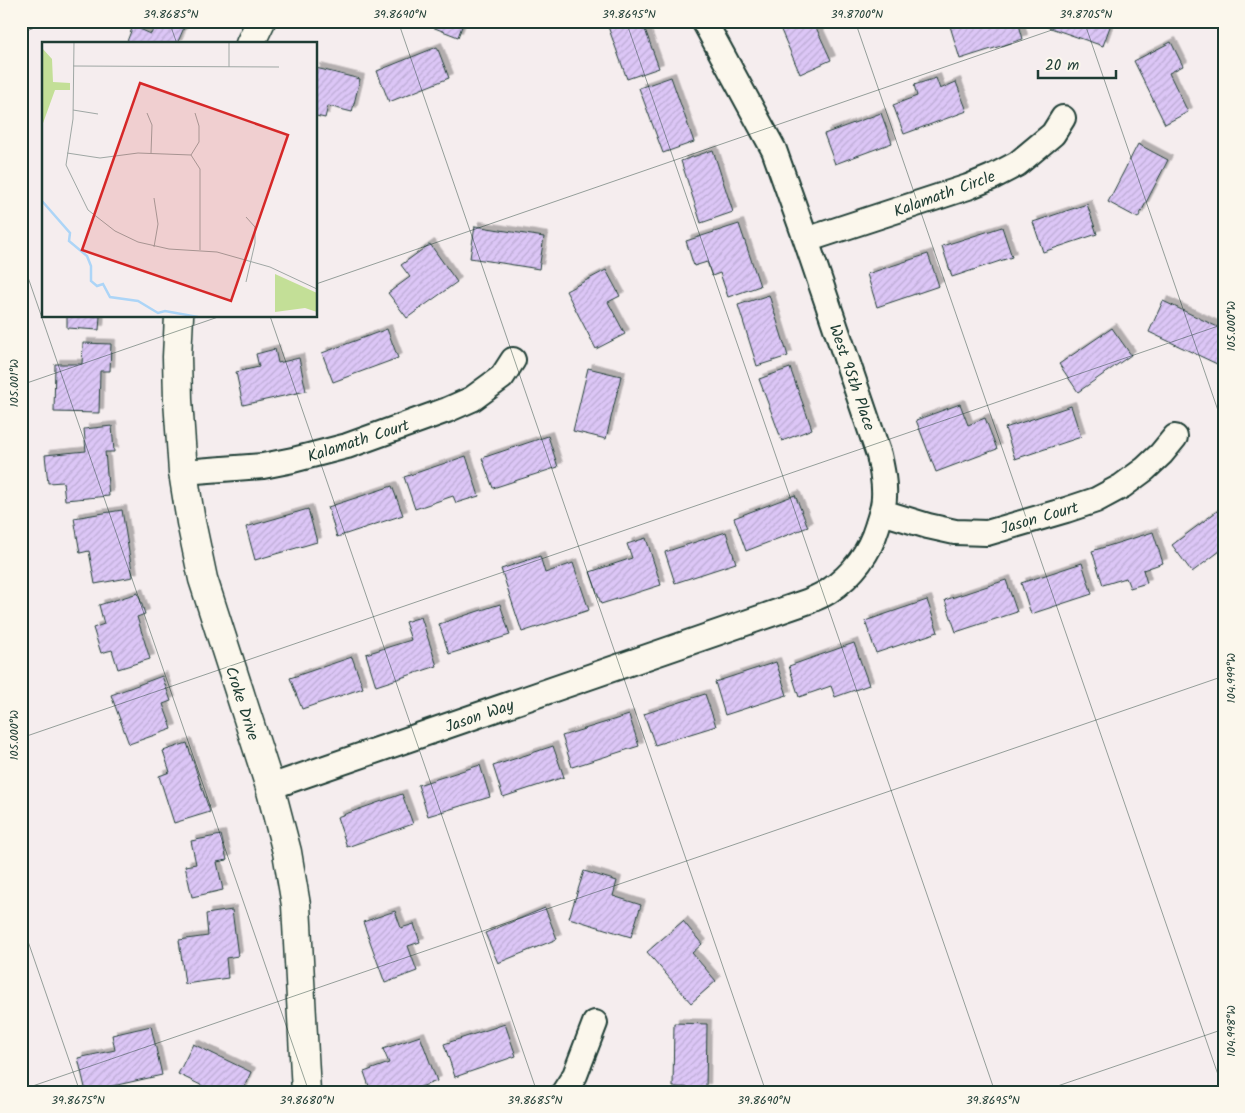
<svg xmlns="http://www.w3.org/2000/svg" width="1245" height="1113" viewBox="0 0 1245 1113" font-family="Kalam,sans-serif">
	<defs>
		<pattern id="building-hatch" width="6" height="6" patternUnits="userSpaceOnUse" patternTransform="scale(1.25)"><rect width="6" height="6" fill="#dcc6f6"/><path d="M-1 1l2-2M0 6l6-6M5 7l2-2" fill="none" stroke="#bcabd4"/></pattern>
		<filter id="shadow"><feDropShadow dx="4.5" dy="-4.5" stdDeviation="0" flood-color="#0004"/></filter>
	</defs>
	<rect width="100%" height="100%" fill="#f5edee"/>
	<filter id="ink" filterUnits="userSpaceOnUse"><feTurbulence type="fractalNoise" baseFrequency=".02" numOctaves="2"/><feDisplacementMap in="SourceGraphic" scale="10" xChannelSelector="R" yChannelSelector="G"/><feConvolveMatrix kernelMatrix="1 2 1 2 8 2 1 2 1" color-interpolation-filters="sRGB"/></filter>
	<g filter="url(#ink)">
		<path fill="url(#building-hatch)" stroke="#1f3d34" filter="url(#shadow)" d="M157,21H181L186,23L177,44H126L133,26L151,34Z
			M428,21H464L458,37L427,25Z
			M606,21H642L659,68L627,79Z
			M777,21H813L831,60L800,74Z
			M966,21H1018L1023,39L960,59L950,26Z
			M1044,21H1112L1103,46L1042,25Z
			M1171,42L1183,66L1169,73L1188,112L1165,124L1134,61Z
			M437,47L449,78L389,102L377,71Z
			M316,68L360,79L352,112L328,106L325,118L316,116Z
			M671,77L694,142L663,153L639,88Z
			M936,78L940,89L956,82L967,111L904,134L893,105L917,96L914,85Z
			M881,113L892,143L835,164L824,134Z
			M1138,144L1168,160L1138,218L1108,202Z
			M713,150L733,212L701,223L681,161Z
			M1087,204L1097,234L1043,252L1033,222Z
			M739,224L760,286L728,297L720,273L712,276L707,262L694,266L686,241Z
			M475,226L544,237L539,269L470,258Z
			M1002,227L1012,257L952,277L942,246Z
			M430,244L457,282L407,318L388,293L410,277L401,265Z
			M928,254L939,286L877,307L867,274Z
			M606,270L620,296L608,302L625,334L596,349L566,291Z
			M769,295L788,356L757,366L738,305Z
			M1163,301L1224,330V349L1217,364L1149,332Z
			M67,316H100L99,330L67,328Z
			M1112,328L1131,355L1078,392L1059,364Z
			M387,329L398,358L333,382L322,353Z
			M83,343L111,344L110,371H100L99,413L54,412L55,364H82Z
			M275,349L278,363L299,358L306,391L243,405L236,372L259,367L256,354Z
			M1224,366V377L1218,371Z
			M588,368L621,376L606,439L573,431Z
			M790,368L812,429L782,441L759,379Z
			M960,404L968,425L985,418L997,449L936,472L916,420Z
			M1071,406L1081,437L1015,459L1005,428Z
			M112,426L114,452H105L109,496L65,500L63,482L48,483L45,455L86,451L84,429Z
			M548,436L558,467L493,488L482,458Z
			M466,456L479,496L456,503L453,496L415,509L404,477Z
			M392,486L403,515L337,537L328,507Z
			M795,495L808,527L746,551L734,518Z
			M1224,506V548L1192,572L1172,545Z
			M308,509L317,542L255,560L246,527Z
			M122,510L133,577L95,584L89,551L80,553L74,518Z
			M726,532L736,563L675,583L665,552Z
			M1153,532L1163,563L1143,570L1147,583L1130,588L1126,578L1103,585L1092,551Z
			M646,538L661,585L601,604L590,572L632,558L627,544Z
			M540,556L545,573L573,563L589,610L522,632L501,569Z
			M1082,563L1092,594L1031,614L1021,583Z
			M1006,580L1017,612L956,632L945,600Z
			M138,593L145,614L137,617L150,659L118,669L112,650L101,653L93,628L104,624L99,605Z
			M927,600L938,632L876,653L865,621Z
			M500,604L510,635L449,654L439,624Z
			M421,617L437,666L376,686L366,654L411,640L405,622Z
			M854,643L869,685L835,697L831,686L799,697L789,666Z
			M352,657L363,688L302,709L290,678Z
			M776,662L787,695L725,715L715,682Z
			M162,676L171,701L163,704L172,729L129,744L111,695Z
			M705,694L716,726L655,745L644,714Z
			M629,715L639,746L572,767L562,736Z
			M187,743L210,812L174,823L159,776L170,772L163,751Z
			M553,746L564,777L503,797L493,766Z
			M480,765L490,797L428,816L418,785Z
			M402,794L413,824L347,847L337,817Z
			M221,835L227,860L217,862L223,890L192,897L185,866L196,864L191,841Z
			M584,871L617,881L613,896L641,905L631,937L569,918Z
			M545,908L557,939L498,963L485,933Z
			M232,910L238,956L226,958L228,978L185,984L179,940L208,936L206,914Z
			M395,911L401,928L414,924L420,942L408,946L417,971L385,983L363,922Z
			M683,921L702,944L692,953L716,981L691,1003L647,952Z
			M674,1023L707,1024L706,1088L673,1087Z
			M505,1024L516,1056L455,1077L444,1044Z
			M151,1026L162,1075L86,1092L78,1058L115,1050L112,1035Z
			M420,1036L437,1081L407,1092H371L364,1072L389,1063L383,1049Z
			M193,1044L251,1072L242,1092H215L178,1074Z"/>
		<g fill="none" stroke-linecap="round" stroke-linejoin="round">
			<g stroke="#1f3d34" stroke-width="28">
				<path id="minor" d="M806,240L968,187L992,177L1017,164L1053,134L1063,118
					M183,472L263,466L293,460L347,446L447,410L472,399L502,377L513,360
					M882,512L928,526L955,532L987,533L1066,510L1096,500L1122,486L1145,469L1161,454L1175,437
					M270,787L809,601C815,598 823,595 829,591C852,575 869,554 877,527C880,517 884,507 884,497C885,483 882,469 879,455L806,240L774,150L704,21
					M564,1092L575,1075L595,1023"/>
			</g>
			<g stroke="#1f3d34" stroke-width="31">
				<path id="tertiary" d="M250,44L261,21
					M179,316L177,357L178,400L183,472L191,522L203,579L270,787L287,852L296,905L306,1092"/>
			</g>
			<use href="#minor" stroke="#fbf7ec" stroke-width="24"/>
			<use href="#tertiary" stroke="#fbf7ec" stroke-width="28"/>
		</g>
	</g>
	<path fill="none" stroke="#1f3d34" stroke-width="1" stroke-opacity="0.45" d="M169,21L177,44M398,21L766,1092M626,21L995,1092M855,21L1224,1092M1084,21L1224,428M21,33L54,21M21,257L309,1092M316,284L1078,21M270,316L537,1092M21,385L221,316M21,738L1224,324M21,921L80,1092M21,1090L1224,676M1040,1092L1224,1029"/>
	<g text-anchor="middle" stroke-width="4" stroke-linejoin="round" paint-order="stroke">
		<g font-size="16" fill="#1f3d34" stroke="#fbf7ec">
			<text transform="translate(944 193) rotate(-20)" y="6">Kalamath Circle</text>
			<text transform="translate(853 377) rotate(71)" y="6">West 95th Place</text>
			<text transform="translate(358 440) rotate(-18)" y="6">Kalamath Court</text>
			<text transform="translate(1039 517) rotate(-16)" y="6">Jason Court</text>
			<text transform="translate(243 703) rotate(72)" y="6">Croke Drive</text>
			<text transform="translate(479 715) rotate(-19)" y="6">Jason Way</text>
		</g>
	</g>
	<g transform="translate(42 42)">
		<rect width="275" height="275" fill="#f5edee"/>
		<path d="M0,6L10,17L11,40L28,41V48H13L0,84ZM233,232L275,251V270L263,266L233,270Z" fill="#c3df97"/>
		<path fill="none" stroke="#add5f7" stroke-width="2.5" d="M0,159L28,191L27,199L45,214L49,224V239L55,244L61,242L68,255L96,259L116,271L123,269L156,275"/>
		<path fill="none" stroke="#9fa7a4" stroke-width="1" d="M32,0L31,77L24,123L46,168L73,189L96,200L127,207L175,210L228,225L275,247M31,24L237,25M187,25V0M31,68L56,72M105,71L110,83L109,111M25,111L58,116L96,111L149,113L158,127V208M149,113L157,100V84L153,71M112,205L116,182L112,156M204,240L213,201V185L204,175"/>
		<path fill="#d62828" fill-opacity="0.15" stroke="#d62828" stroke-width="2.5" d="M98,41L246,93L189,259L40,208Z"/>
		<rect width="275" height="275" fill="none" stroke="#1f3d34" stroke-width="2.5"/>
	</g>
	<rect width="1245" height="1113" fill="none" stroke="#fbf7ec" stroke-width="55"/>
	<path d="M1038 70v8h78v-8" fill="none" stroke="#1f3d34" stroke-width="2.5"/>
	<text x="1045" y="70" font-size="15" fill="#1f3d34" stroke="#fbf7ec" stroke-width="4" paint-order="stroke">20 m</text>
	<rect x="28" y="28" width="1190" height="1058" fill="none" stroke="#1f3d34" stroke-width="2"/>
	<g font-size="12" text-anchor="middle" fill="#1f3d34">
		<text x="171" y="18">39.8685°N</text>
		<text x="400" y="18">39.8690°N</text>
		<text x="629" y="18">39.8695°N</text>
		<text x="857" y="18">39.8700°N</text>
		<text x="1086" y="18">39.8705°N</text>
		<text transform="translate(1231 326) rotate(-90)" y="4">105.000°W</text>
		<text transform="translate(14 383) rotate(-90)" y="4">105.001°W</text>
		<text transform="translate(1231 678) rotate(-90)" y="4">104.999°W</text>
		<text transform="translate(14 735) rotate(-90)" y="4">105.000°W</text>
		<text transform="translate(1231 1031) rotate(-90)" y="4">104.998°W</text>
		<text x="78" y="1104">39.8675°N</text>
		<text x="307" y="1104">39.8680°N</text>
		<text x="535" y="1104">39.8685°N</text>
		<text x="764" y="1104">39.8690°N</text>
		<text x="993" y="1104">39.8695°N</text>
	</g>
</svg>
